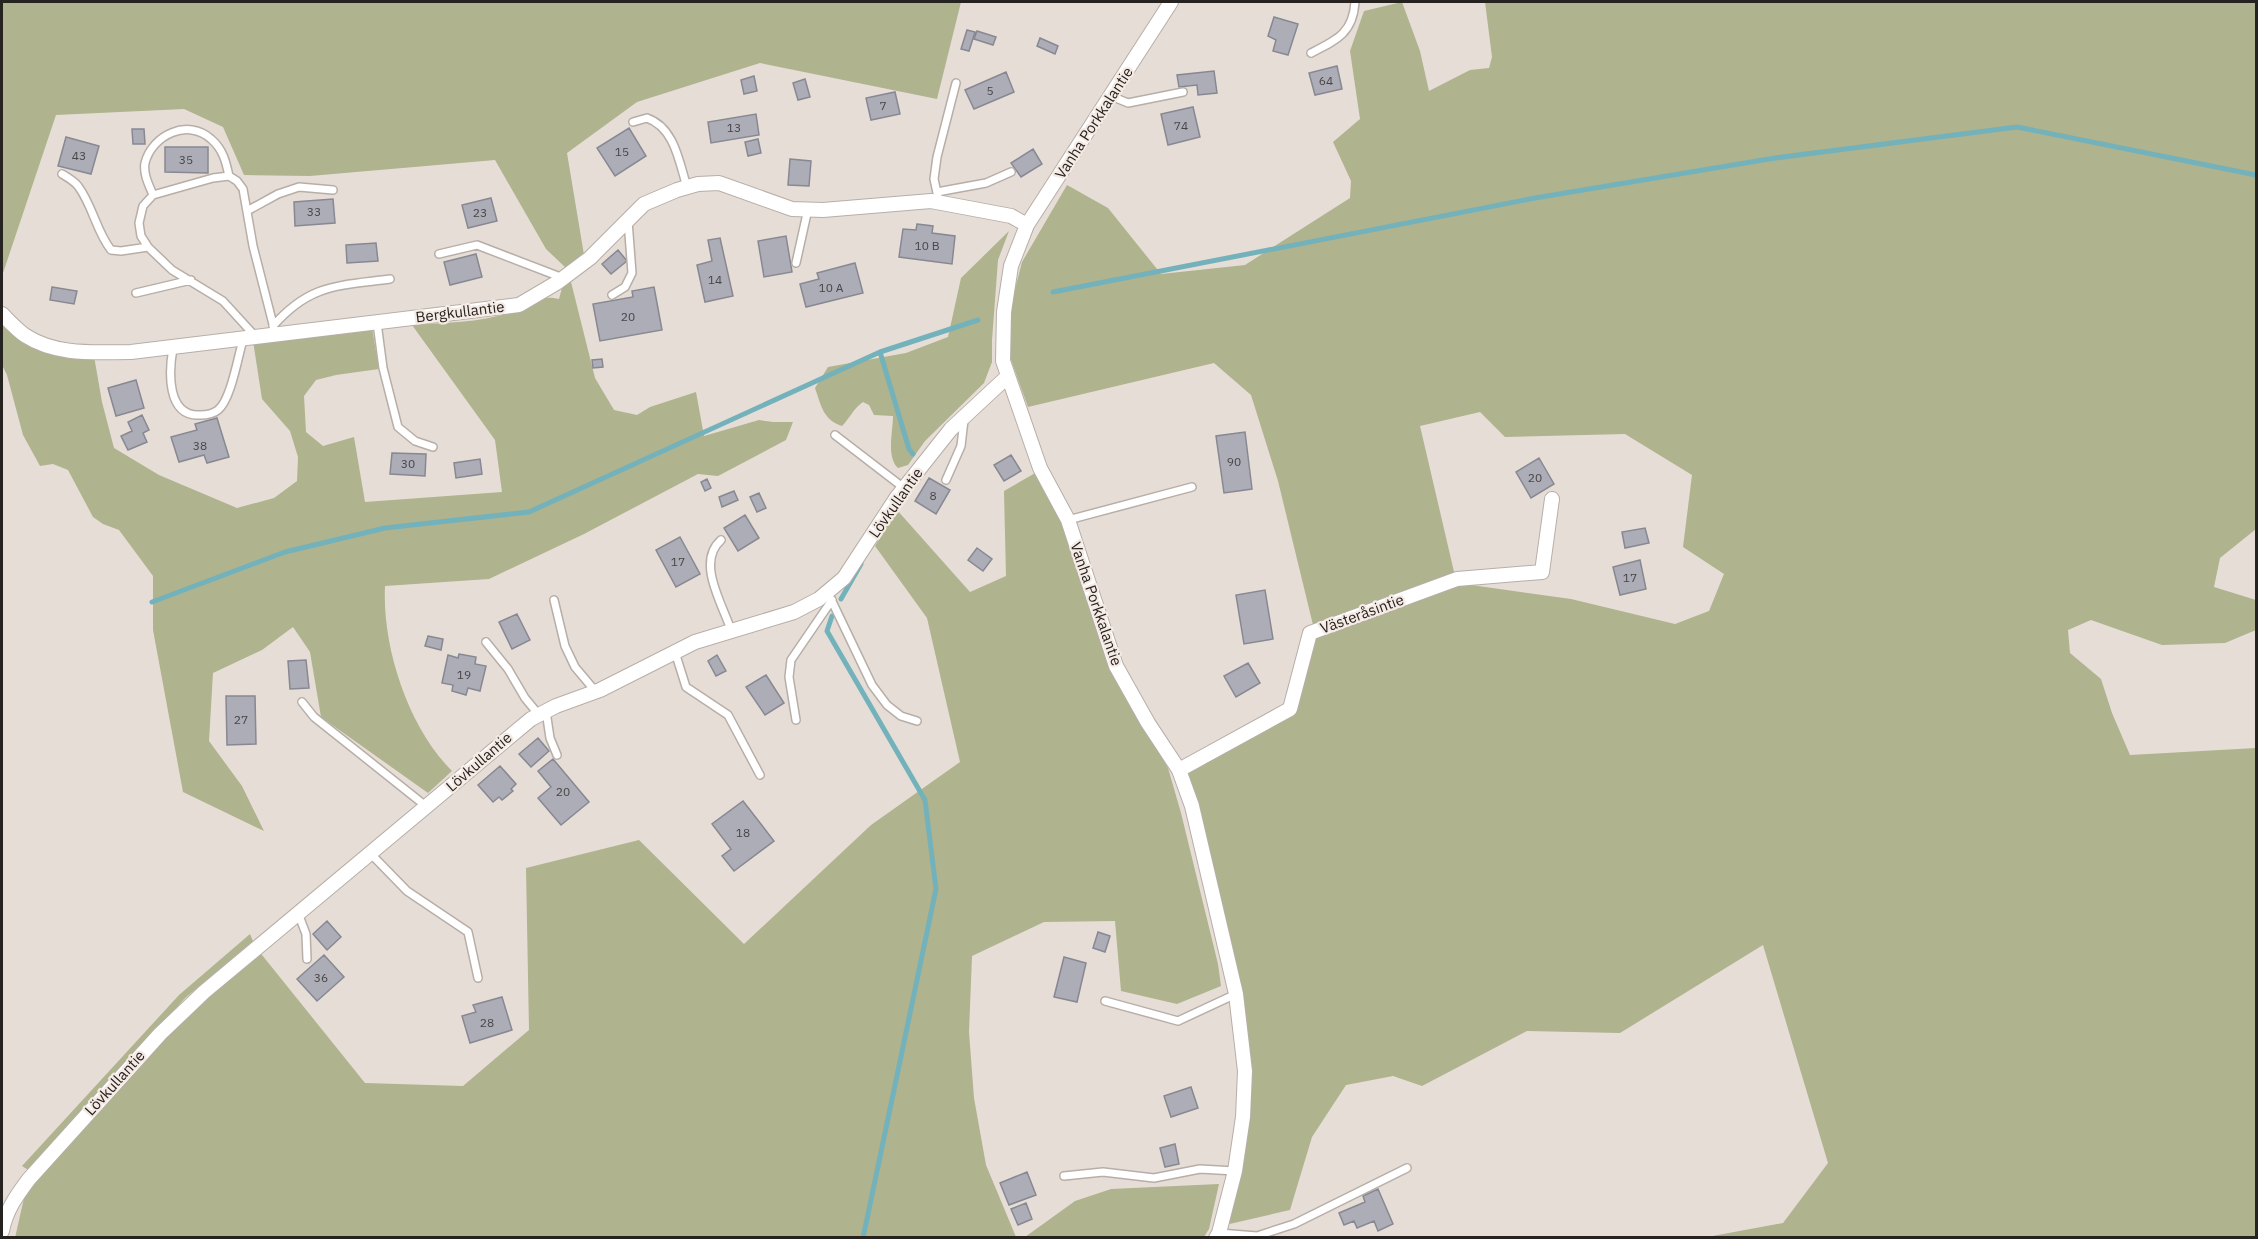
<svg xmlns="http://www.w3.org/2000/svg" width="2258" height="1239" viewBox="0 0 2258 1239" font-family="'IBM Plex Sans',sans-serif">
	<rect width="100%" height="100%" fill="#e7ddd7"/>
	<path fill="#afb38e" d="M2,2H961L937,99L760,63L637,102L567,153L584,255L566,268L546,249L495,160L310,176L244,175L223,127L184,109L56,115L2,276Z
		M1402,2L1420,51L1429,91L1470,70L1489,68L1492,57L1485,2H2256V529L2220,558L2214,587L2256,600V630L2225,643L2162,645L2091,620L2068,630L2070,653L2101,679L2112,713L2130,755L2256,748V1237H1707L1783,1223L1828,1163L1763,945L1620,1033L1527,1031L1422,1086L1393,1076L1346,1085L1312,1137L1290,1210L1225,1225L1250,1103L1220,899L1187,772L1294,714L1315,636L1457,583L1571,599L1675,624L1709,611L1724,574L1683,547L1692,475L1625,434L1505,437L1480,412L1420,426L1455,576L1314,629L1278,481L1251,395L1214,363L1028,407L1010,357V325L1014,293L1022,262L1067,185L1108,208L1161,274L1245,265L1350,198L1351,181L1333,142L1360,119L1350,51L1364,11Z
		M1009,231L998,260L992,340V362L984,383L925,441L908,465L898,468C886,457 893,431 893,416L874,415L869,405L863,402C853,409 850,418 842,426C823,420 821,405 815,388L828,367L906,353L948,337L961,278Z
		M570,278L595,378L614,410L637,415L650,407L696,392L704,436L759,420L773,422H793L786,440L718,476L698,474L584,534L489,579L385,586C382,647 408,727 452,771L428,793L321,717L310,652L293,627L262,650L213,673L209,741L242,786L264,831L183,792L153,630V576L119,530L103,524L93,517L68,470L53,464L40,466L23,435L7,375L2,365V325L17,337L94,356L102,402L114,448L159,475L237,508L274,498L297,481L298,457L290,431L262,399L253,341L372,328L379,369L336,375L316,380L304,396L306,432L323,446L354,437L365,502L502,492L495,440L412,325C448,322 486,323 520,309C537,302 540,295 559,299L563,284Z
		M1037,472L1068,537L1112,669L1168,768L1181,813L1218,964L1221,986L1177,1004L1121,991L1115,921L1044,922L972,956L969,1032L974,1098L986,1165L1016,1237L15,1238L24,1198L37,1176L183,1017L258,950L365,1083L463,1086L529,1030L526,868L639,840L744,944L871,825L960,762L927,618L875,546L897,510L970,592L1006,576L1004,491Z
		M250,934L253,941L185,998L30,1171L22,1166L179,995Z
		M1219,1184L1209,1229L1204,1237H1025L1075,1201L1111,1189Z"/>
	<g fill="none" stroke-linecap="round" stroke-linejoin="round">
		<path stroke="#74b2bb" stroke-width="5" d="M1053,292L1535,198L1775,158L2017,127L2256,175
			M913,454L909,449L880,352L978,320
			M841,599L861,564
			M152,602L285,552L385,528L529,512L880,352
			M832,616L827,631L925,800L936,889L863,1238"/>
	</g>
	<path fill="#acadb7" stroke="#878892" stroke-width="1.5" d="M1274,17L1298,24L1288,55L1273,51L1276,40L1268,36Z
		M967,30L975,32L969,51L961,49Z
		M977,31L996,37L993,45L974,39Z
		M1040,38L1058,46L1055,54L1037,46Z
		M1337,66L1342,89L1315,95L1309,73Z
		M1214,71L1217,93L1198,95L1197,85L1179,87L1177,75Z
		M1006,72L1014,92L974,109L965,90Z
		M754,76L757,91L744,94L741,80Z
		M805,79L810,97L798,100L793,83Z
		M895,92L900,114L871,120L866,98Z
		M1193,107L1200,137L1168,145L1161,114Z
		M756,114L759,135L711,143L708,122Z
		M629,128L646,156L615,176L597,148Z
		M132,129H144L145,144H133Z
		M66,137L99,146L91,174L58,166Z
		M758,139L761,153L748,156L745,142Z
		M165,147H208V173L165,172Z
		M1033,149L1042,164L1021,177L1011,163Z
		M790,159L811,161L809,186L788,185Z
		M491,198L497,221L468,228L462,205Z
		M333,199L335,223L295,226L294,202Z
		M917,224L933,226L932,233L955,236L952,264L899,257L903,229L916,230Z
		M786,236L792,272L764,277L758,241Z
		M720,238L733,296L705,302L697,265L712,261L708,240Z
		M376,243L378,261L347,263L346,245Z
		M618,250L627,261L611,274L602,264Z
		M476,254L482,277L450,285L444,262Z
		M855,263L863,293L806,307L800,284L819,279L817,273Z
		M52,287L77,291L74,304L50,300Z
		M654,287L662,330L600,341L593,304L633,297L632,291Z
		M602,359L603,367L593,368L592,360Z
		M136,380L144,408L116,416L108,388Z
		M142,415L149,430L143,433L147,442L128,450L121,436L132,431L128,422Z
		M217,418L229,457L207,463L204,455L179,462L171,437L197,430L195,424Z
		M1245,432L1252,489L1224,493L1216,436Z
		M392,453L426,454L425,476L390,474Z
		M1011,455L1021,471L1004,481L994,465Z
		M1539,458L1554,484L1531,498L1516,472Z
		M480,459L482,474L456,478L454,463Z
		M929,478L950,490L936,514L915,501Z
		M707,479L711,488L705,491L701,482Z
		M734,491L738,500L722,507L719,497Z
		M759,493L766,508L757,512L750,497Z
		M745,515L759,538L738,551L724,528Z
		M1645,528L1649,543L1625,548L1622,532Z
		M680,537L700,574L676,587L656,550Z
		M977,548L992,559L983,571L968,560Z
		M1640,560L1646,589L1620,595L1613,567Z
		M1265,590L1273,639L1244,644L1236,595Z
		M517,614L530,640L512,649L499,622Z
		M428,636L443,639L441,650L425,646Z
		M459,654L476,657L475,664L486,666L480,691L468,688L466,695L452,691L453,685L442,683L448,655L458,658Z
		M717,655L726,671L716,676L708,661Z
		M306,660L309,688L290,689L288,661Z
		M1248,663L1260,683L1236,697L1224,676Z
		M766,675L784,703L765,715L746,687Z
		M226,696H255L256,744L227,745Z
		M538,738L549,751L531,767L519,754Z
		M553,759L589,802L561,825L538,798L551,787L538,771Z
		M500,766L516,784L511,789L513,791L502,800L499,797L493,802L478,785Z
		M743,801L774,841L734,871L722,856L731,849L712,824Z
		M327,921L341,937L327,950L313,934Z
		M1098,932L1110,936L1105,952L1093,948Z
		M324,955L344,977L317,1001L297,979Z
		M1064,957L1086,963L1077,1002L1054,997Z
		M502,997L512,1030L470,1043L462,1016L476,1012L473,1005Z
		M1191,1087L1198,1108L1171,1117L1164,1096Z
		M1175,1144L1179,1164L1165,1167L1160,1148Z
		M1027,1172L1036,1195L1009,1205L1000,1183Z
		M1378,1189L1393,1224L1378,1231L1374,1221L1357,1228L1354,1221L1344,1225L1339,1213L1365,1202L1363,1196Z
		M1026,1203L1032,1219L1018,1225L1011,1209Z"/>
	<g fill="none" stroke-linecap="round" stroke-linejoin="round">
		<g stroke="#b7aea7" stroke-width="10">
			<path id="lane" d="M1311,53C1337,40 1353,33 1355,2
				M1111,96L1128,103L1183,92
				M633,122L647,118C675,128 679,162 687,187
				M62,174C67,177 74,181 78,186C93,206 96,231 111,250L121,251L148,247
				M937,192L986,183L1011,172
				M153,195C149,185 143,174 145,163C152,135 188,118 211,139C223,149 226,162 229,176
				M939,202L934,179L937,157L956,83
				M247,211L278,194L299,187L333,190
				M439,254L477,245L563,278
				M796,263L808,209
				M136,293L191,280
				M612,295L625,287L632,273L628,221
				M377,323L383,368L398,427L415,441L433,447
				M273,326C310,284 337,286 390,279
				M255,336L223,301L172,270L148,247L141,236L139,223L143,206L153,195L213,178L229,176L237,181L243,189L253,246L276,336
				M173,348C169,370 166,417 200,415C206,415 213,414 218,410C231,400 238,356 243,340
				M835,435L904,488
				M946,480L961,446L964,420
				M1068,520L1192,487
				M721,540C696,562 722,603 731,630
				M828,593L872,685L887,705L901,716L917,721
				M554,600L565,646L575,667L596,692
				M486,642L508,669L525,698L539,715
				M675,652L686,687L728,715L760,775
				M302,702L314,717L427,807
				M546,711L550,738L557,755
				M796,720L789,677L791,660L832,600
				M370,853L407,891L468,932L478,978
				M298,913L306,934L307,959
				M1105,1001L1178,1021L1236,994
				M1064,1176L1103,1172L1154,1178L1200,1169L1235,1171
				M1219,1233L1257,1236L1294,1224L1407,1168"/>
		</g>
		<g stroke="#b7aea7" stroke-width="16">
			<path id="street" d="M1171,2L1027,225L1011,266L1004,312L1003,361L1040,468L1068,520L1116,666L1148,723L1179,770L1192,806L1236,994L1245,1071L1243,1117L1235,1171L1219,1233L1216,1238
				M2,314C9,321 17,330 26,336C57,356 96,352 131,352L519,305L558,282L590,258L644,204L677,190L698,184L719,183L792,209L823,210L931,201L1011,216L1027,225
				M1179,770L1290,709L1310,633L1457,579L1542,572L1552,499
				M2,1231C6,1210 17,1195 29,1179L160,1034L204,992L531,719L556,706L600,690L695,642L794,612L819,599L844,578L897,497L951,429L1008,376"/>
		</g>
		<use href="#lane" stroke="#fff" stroke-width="7"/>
		<use href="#street" stroke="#fff" stroke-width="14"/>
	</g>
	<g text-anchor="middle" stroke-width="4.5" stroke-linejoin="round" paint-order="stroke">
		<g font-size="12" fill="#484546">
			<text x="1326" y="85">64</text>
			<text x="990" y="95">5</text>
			<text x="883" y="110">7</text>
			<text x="1181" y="130">74</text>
			<text x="734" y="132">13</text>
			<text x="622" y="156">15</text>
			<text x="79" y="160">43</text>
			<text x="186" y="164">35</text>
			<text x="314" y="216">33</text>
			<text x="480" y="217">23</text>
			<text x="927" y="250">10 B</text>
			<text x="715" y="284">14</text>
			<text x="831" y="292">10 A</text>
			<text x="628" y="321">20</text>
			<text x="200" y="450">38</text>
			<text x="1234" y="466">90</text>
			<text x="408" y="468">30</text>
			<text x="1535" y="482">20</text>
			<text x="933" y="500">8</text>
			<text x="678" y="566">17</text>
			<text x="1630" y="582">17</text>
			<text x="464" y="679">19</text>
			<text x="241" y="724">27</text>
			<text x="563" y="796">20</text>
			<text x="743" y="837">18</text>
			<text x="321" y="982">36</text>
			<text x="487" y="1027">28</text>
		</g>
		<g font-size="15" fill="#262220" stroke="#f5ebe4">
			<text transform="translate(1094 123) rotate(-57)" y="5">Vanha Porkkalantie</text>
			<text transform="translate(460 312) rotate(-7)" y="5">Bergkullantie</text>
			<text transform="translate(896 503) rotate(-55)" y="5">Lövkullantie</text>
			<text transform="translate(1096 604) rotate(71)" y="5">Vanha Porkkalantie</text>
			<text transform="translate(1362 614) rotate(-20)" y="5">Västeråsintie</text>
			<text transform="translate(479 762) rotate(-41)" y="5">Lövkullantie</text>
			<text transform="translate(115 1083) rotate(-48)" y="5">Lövkullantie</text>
		</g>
	</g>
	<rect width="2258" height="1239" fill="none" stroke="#262220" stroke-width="6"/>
</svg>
